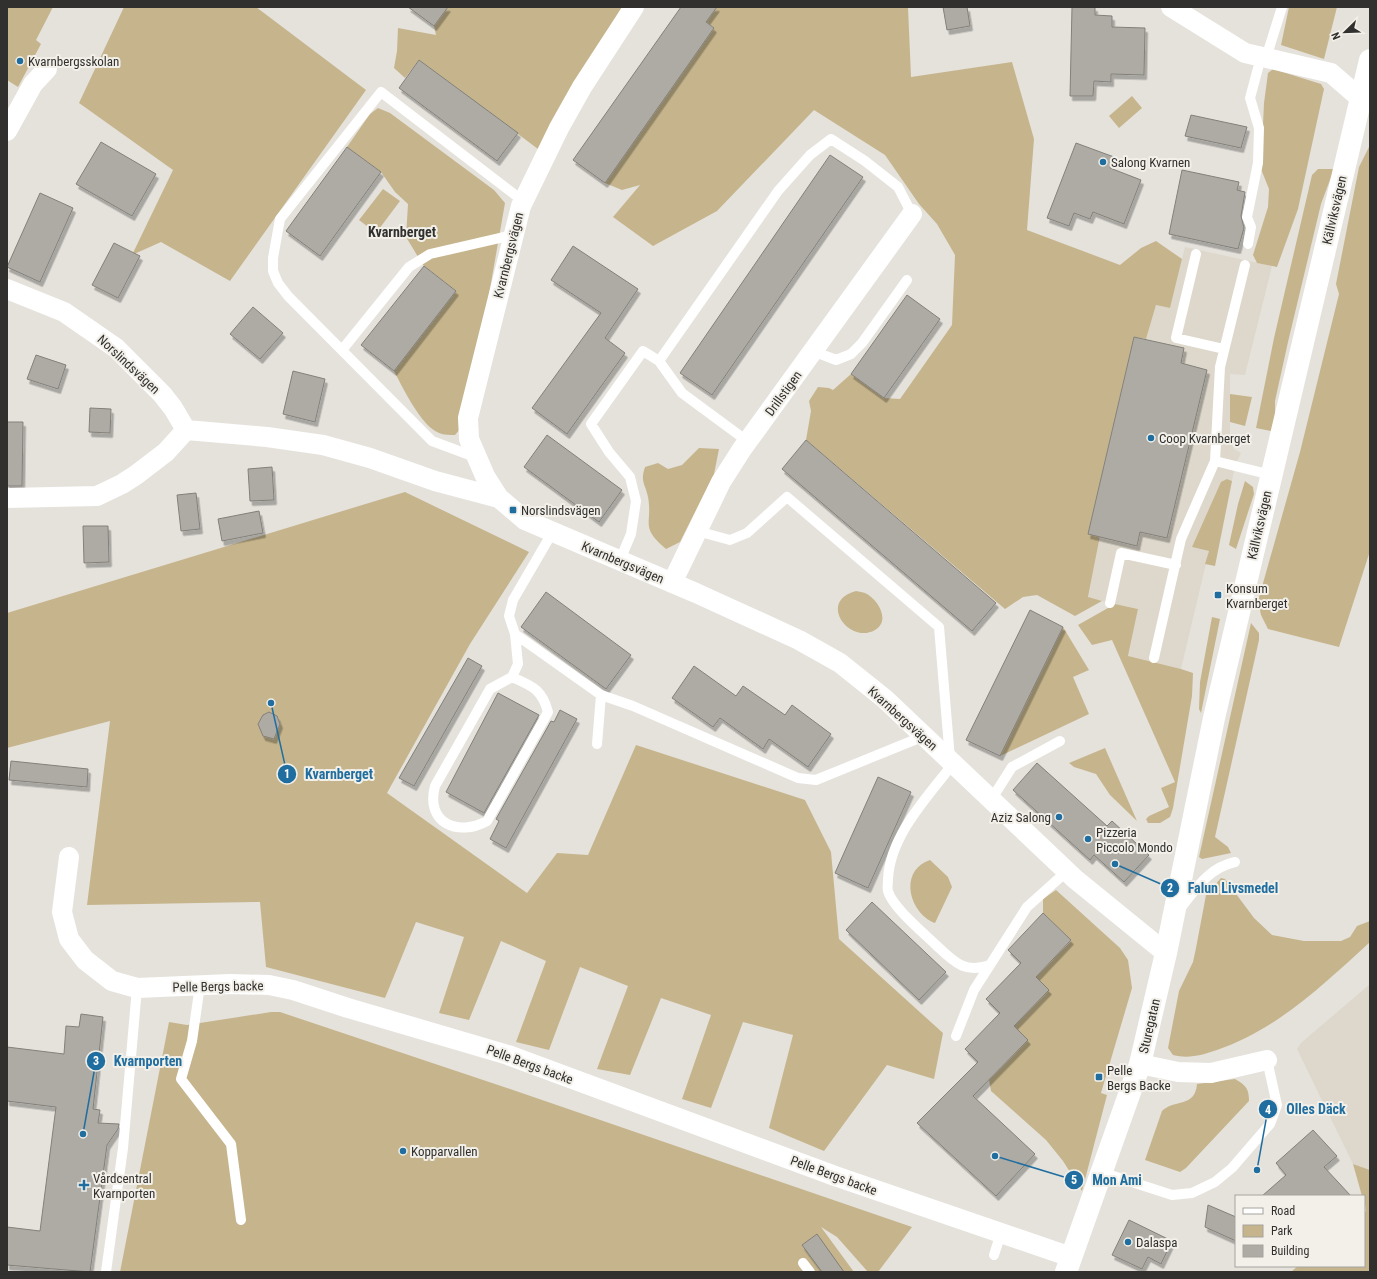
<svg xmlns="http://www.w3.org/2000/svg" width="1377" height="1279" viewBox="0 0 1377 1279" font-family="'Roboto Condensed',sans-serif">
	<defs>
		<filter id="shadow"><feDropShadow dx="2.5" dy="4.5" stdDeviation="0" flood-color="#0004"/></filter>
	</defs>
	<rect width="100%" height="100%" fill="#e5e2dc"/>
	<path fill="#ddd8cb" d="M1185,247L1272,266L1245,375L1230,374V441L1234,449L1241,453L1235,466L1232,481L1227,479L1192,547L1209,551L1181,669L1128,657L1138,609L1088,598L1100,537L1088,534L1134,337L1146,339L1156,305L1170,308Z
		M1370,984V1170L1353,1164L1297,1049L1301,1043Z"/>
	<path fill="#c6b58c" d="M7,7H53L36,40L41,44L18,87L7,80Z
		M124,7H256L366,90L230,281L161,242L132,255L173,170L79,103Z
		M448,7H622L538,149L419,60L405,78L394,68L397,51L398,28L436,35L434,26Z
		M717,7H908L911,77L1012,62L1034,139L1027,230L1120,265L1141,248L1156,241L1182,259L1170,308L1156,305L1146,339L1134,337L1088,534L1100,536L1088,597L1102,601L1075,616L1037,595L1023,597L1005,609L806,440L811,411L809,401L818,387L829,388L833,390L851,374L884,398L900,399L952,325L955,255L937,224L919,204L885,155L814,110L717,211L653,246L613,217L640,185L622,190L605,183L714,28L706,22Z
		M1289,7H1337L1324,59L1281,45Z
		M1273,69L1321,84L1324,89L1298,209L1277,267L1257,263L1253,255L1268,207L1269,189L1261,169L1264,103L1268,73Z
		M1132,96L1142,108L1119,128L1109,116Z
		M378,108L390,113L494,190L505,203L484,323L461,428L455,435C450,435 444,435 439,433C421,426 403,388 394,371L456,291L423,265L406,237L408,204L395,192L381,172L347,147L370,114Z
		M1370,145V551L1339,647L1268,629L1261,615L1258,601L1300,452L1339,294L1336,284L1359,167Z
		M1318,169H1334L1321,204L1288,342L1275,401V432L1256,428L1274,338L1312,175Z
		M383,189L400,201L376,233L359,220Z
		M1230,394L1252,397L1245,426L1230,422Z
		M699,448L719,449L714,474L680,542L666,549C639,526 653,524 648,497C645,483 640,482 645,467L658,463L668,469L682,465Z
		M1227,479L1232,481L1215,566L1205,564L1209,551L1192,547L1221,482Z
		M1245,481L1253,487L1254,494L1236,549L1229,545L1238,504Z
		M405,492L529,552L470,644L387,793L527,893L557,853L588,855L636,745L805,800L831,852L839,939L943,1033L934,1079L887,1065L824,1151L769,1128L793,1035L743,1022L711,1108L682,1099L711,1015L661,998L630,1075L597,1069L628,986L580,967L549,1050L516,1042L546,961L501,941L469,1020L439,1013L464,937L416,922L385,998L266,967L260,902L87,905L110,721L7,748V613Z
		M856,591C859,592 863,592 865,593C878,599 891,621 875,630C849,645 817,601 856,591Z
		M1115,604L1138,609L1128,656L1181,669L1193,673L1192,696L1173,808L1170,817L1160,823H1148L1146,819L1149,816L1169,807L1161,788L1175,782L1112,640L1092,645L1078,625Z
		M1212,617L1220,619L1201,713L1199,709L1200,682Z
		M1251,623L1259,633V640L1215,837L1228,847L1231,853L1202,859L1199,857Z
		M1063,627L1089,670L1073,677L1089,714L1000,756Z
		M1105,748L1137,821L1110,795L1096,774L1074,767L1069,763Z
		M930,860L948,877L952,887L935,923C909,913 898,871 930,860Z
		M1221,878L1225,879L1254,918L1272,935L1304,941H1341L1350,937L1357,926L1370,921V942C1324,984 1278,1029 1217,1050C1202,1055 1189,1059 1173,1055L1168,1048L1179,991L1193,962L1196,948L1206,895Z
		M1056,890L1120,948L1128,960L1132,988L1101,1093L1107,1095L1082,1191L1063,1161L1046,1140L991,1091L988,1074L993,1076L1028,1040L1014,1026L1049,990L1036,977L1071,941L1043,913V899Z
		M271,1012H280L513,1090L912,1227L878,1272H868L837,1237L821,1227L854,1272H120L169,1022L187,1025Z
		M1235,1079C1246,1085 1249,1089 1249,1101L1186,1168L1180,1172L1145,1160L1162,1111C1174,1099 1195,1108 1197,1084Z
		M1353,1164L1370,1170V1272H1295L1292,1271L1298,1266H1364V1213L1366,1211L1364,1196H1362Z"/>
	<path fill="#aeaba5" stroke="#83807a" filter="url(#shadow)" d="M408,7H448L434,26Z
		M681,7H717L706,22L714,28L605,183L573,160Z
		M943,7H967L970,26L947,30Z
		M1072,7H1095V15L1112,16V27L1145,28L1144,75L1111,74V82L1094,81L1093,96H1070Z
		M419,60L518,133L497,161L399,88Z
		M1191,115L1247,127L1241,148L1185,136Z
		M101,142L156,174L132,216L76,184Z
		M1076,143L1114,157L1110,168L1141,180L1124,224L1093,212L1090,219L1074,213L1069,226L1047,218Z
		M347,147L381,172L320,256L286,231Z
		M830,155L863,177L712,395L680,373Z
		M1182,170L1239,182L1237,190L1245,192L1241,216L1244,228L1238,249L1169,234Z
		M40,193L73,208L40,282L7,267Z
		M114,243L140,256L118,298L92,285Z
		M573,246L638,289L605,338L625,353L567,434L532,408L601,313L551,280Z
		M424,266L456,291L394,371L361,345Z
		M907,295L940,319L884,398L851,374Z
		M253,307L283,333L260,359L230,334Z
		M1134,337L1184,348L1181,363L1207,370L1167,538L1140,532L1137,546L1088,534Z
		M36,355L66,365L58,389L27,379Z
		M293,371L325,379L315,422L283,414Z
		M90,408L111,409L110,433L89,432Z
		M7,422H23L22,486H7Z
		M547,435L622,490L599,522L524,467Z
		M806,440L996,603L972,631L782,469Z
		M272,467L274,500L250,501L248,469Z
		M196,493L200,529L181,531L177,495Z
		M259,511L263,533L222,541L218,519Z
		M83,526H108L109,562L84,563Z
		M546,592L631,655L606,689L521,627Z
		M1030,610L1063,627L1000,756L966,740Z
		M468,658L482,666L414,786L399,778Z
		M694,666L736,696L743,686L785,715L792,705L831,734L808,767L769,739L763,749L720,718L713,727L672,698Z
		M498,693L539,715L484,813L446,792Z
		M560,710L577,719L506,848L490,839L499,821L496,819L551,721L554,722Z
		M269,712L277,716L280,724L274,739L263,736L258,724L263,715Z
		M11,761L88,769L87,787L9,780Z
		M1037,763L1107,826L1112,821L1149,855L1124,882L1094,855L1090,860L1013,790Z
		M878,777L911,792L868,888L835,873Z
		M872,902L946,972L919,1000L846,930Z
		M1043,913L1071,940L1036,977L1049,990L1014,1026L1028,1040L973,1096L1035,1154L996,1196L917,1123L978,1062L965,1049L1000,1013L986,999L1021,963L1008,950Z
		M81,1014L103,1017L93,1109L100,1110L98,1123L119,1124L118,1129L107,1145L90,1272L7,1265V1227L40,1231L56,1107L7,1101V1047L64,1054L66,1026L79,1027Z
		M1313,1130L1337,1156L1324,1167L1351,1196H1262L1286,1175L1276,1163Z
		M1208,1205L1236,1217V1241L1205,1227Z
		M1129,1220L1172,1241L1161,1264L1148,1257L1142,1269L1112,1255Z
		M817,1234L844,1272H822L802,1245Z"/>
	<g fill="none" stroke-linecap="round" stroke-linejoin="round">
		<path stroke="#fff" stroke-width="10" d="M1266,58L1282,7
			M1248,244L1251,227L1247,217L1258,163L1259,128L1250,98L1261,57
			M1196,254L1176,338L1224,349
			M1245,265L1220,367L1215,461L1271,475
			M342,350L409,267L430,254L513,235
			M813,351L836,360L851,354L862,343L907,280
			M747,441L682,393L659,361L778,191L810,155L831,139L865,161L898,187L912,214
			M475,457L432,441L288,296L278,283L273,271V258L280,219L381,92L523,201
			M697,531L730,540L747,533L787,497L939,627L950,759
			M552,533L513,600L509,616L515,634L601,695L633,706L798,778L816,780L924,736
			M620,560L631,534L636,501L630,477L609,452L591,424L643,351L659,361
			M1110,603L1121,553L1176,565
			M1154,658L1181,539L1215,461
			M512,677C532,686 542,689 548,712L487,821C458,837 425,823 435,786L490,689L512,677L518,664L515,634
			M597,744L601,695
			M953,764C927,797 890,836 888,879C888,883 887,888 888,891C892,907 925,934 937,946C954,962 965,974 990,965
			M991,800L1012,767L1060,741
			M1180,909C1196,889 1208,868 1235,862
			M200,985L192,1041L181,1079L231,1144L241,1220
			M956,1036L974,990L1027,907L1066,872
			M1101,1172L1172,1195L1192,1193L1215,1182L1232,1168L1270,1124L1277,1105L1267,1060
			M994,1255L1001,1233
			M803,1263L810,1272
			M106,1272L123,1148L137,988"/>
		<path stroke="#fff" stroke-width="20" d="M634,7L582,87L559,128L521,206L468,418L469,439L485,476L499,498L525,520L696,593L799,640L840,663L885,699L1075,879L1166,953
			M1171,7L1245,53L1331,73L1361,99L1370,102
			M7,131L33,84L47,69
			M7,289L64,312L116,348L162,394L173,408L186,430L267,437L323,445L370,458L435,481L499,498
			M7,498L97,496L122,484L136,475L166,452L186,430
			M672,583L721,482L742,449L912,214
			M69,857L62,912L69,939L85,960L112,981L137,988L230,984L269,985L293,990L348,1008L508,1055L835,1176L1071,1257
			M1140,1064L1178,1072L1211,1073L1267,1060"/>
		<path stroke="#fff" stroke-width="22" d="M1066,1272L1140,1064L1166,953L1214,718L1370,60"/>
	</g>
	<g fill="#206ea0" stroke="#f2f0e9" stroke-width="1.5">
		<circle cx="20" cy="61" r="4"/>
		<circle cx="1103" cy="162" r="4"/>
		<circle cx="1151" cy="438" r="4"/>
		<rect x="509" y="506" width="8" height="8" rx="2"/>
		<rect x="1214" y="591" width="8" height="8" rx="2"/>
		<circle cx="1059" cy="817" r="4"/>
		<circle cx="1088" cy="839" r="4"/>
		<rect x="1095" y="1073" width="8" height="8" rx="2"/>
		<circle cx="403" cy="1151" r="4"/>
		<path d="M82 1179h4v4h4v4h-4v4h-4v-4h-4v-4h4z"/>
		<circle cx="1128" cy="1242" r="4"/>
	</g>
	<g text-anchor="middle" stroke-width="4" stroke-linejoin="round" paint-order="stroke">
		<g font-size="13" fill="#31302e" stroke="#f2f0e9" text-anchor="start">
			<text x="28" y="66">Kvarnbergsskolan</text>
			<text x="1111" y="167">Salong Kvarnen</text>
			<text x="1159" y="443">Coop Kvarnberget</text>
			<text x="521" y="515">Norslindsvägen</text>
			<text x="1226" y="593">Konsum<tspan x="1226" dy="15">Kvarnberget</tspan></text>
			<text x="1051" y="822" text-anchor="end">Aziz Salong</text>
			<text x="1096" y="837">Pizzeria<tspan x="1096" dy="15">Piccolo Mondo</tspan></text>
			<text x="1107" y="1075">Pelle<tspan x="1107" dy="15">Bergs Backe</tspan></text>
			<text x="411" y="1156">Kopparvallen</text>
			<text x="93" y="1183">Vårdcentral<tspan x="93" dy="15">Kvarnporten</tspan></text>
			<text x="1136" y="1247">Dalaspa</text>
		</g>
		<g font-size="13" fill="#31302e" stroke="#f2f0e9">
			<text transform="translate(1334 210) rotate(-77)" y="5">Källviksvägen</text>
			<text transform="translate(508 255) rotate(-76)" y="5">Kvarnbergsvägen</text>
			<text transform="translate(129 364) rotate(43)" y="5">Norslindsvägen</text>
			<text transform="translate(783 393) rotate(-54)" y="5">Drillstigen</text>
			<text transform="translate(1259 525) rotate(-77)" y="5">Källviksvägen</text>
			<text transform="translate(623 562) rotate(23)" y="5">Kvarnbergsvägen</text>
			<text transform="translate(903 718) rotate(42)" y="5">Kvarnbergsvägen</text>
			<text transform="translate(218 986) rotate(-1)" y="5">Pelle Bergs backe</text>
			<text transform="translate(1149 1026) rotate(-77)" y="5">Sturegatan</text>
			<text transform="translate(530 1064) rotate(20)" y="5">Pelle Bergs backe</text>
			<text transform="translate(834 1175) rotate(20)" y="5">Pelle Bergs backe</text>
		</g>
		<g font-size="14" font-weight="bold" fill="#31302e" stroke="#f2f0e9">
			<text x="402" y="237">Kvarnberget</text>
		</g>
	</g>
	<path fill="none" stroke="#206ea0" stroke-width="1.5" d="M271 703L287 774M1115 864L1170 888M83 1134L96 1061M1257 1170L1268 1109M995 1156L1074 1180"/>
	<g fill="#206ea0" stroke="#f2f0e9" stroke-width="1.5">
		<circle cx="271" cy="703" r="4"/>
		<circle cx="1115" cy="864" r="4"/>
		<circle cx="83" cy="1134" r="4"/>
		<circle cx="1257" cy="1170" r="4"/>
		<circle cx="995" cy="1156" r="4"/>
		<circle cx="287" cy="774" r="10"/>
		<circle cx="1170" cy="888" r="10"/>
		<circle cx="96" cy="1061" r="10"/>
		<circle cx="1268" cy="1109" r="10"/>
		<circle cx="1074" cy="1180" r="10"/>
	</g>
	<g font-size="12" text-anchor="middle" font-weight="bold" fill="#fff">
		<text x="287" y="778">1</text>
		<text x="1170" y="892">2</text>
		<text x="96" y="1065">3</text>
		<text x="1268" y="1114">4</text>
		<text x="1074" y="1184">5</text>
	</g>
	<g font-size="14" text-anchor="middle" font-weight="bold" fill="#206ea0" stroke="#f2f0e9" stroke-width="4" stroke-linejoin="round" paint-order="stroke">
		<text x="339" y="779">Kvarnberget</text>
		<text x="1233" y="893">Falun Livsmedel</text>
		<text x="148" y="1066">Kvarnporten</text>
		<text x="1316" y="1114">Olles Däck</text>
		<text x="1117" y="1185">Mon Ami</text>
	</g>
	<rect width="1377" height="1279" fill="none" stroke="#31302e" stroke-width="16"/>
	<rect x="1235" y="1195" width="130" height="72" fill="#f2f0e9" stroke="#a5a39e"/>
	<rect x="1243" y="1208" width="20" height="6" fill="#ffffff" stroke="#a5a39e"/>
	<text x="1271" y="1215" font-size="12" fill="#31302e">Road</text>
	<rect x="1243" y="1225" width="20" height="12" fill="#c6b58c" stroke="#a5a39e"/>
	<text x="1271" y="1235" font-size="12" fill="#31302e">Park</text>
	<rect x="1243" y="1245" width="20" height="12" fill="#aeaba5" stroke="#a5a39e"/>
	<text x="1271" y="1255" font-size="12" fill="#31302e">Building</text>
	<g transform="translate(1345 32) rotate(247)" stroke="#f2f0e9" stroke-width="3" paint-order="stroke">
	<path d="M0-3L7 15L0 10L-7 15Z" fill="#31302e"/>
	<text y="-6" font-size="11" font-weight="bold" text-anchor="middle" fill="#31302e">N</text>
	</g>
</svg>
